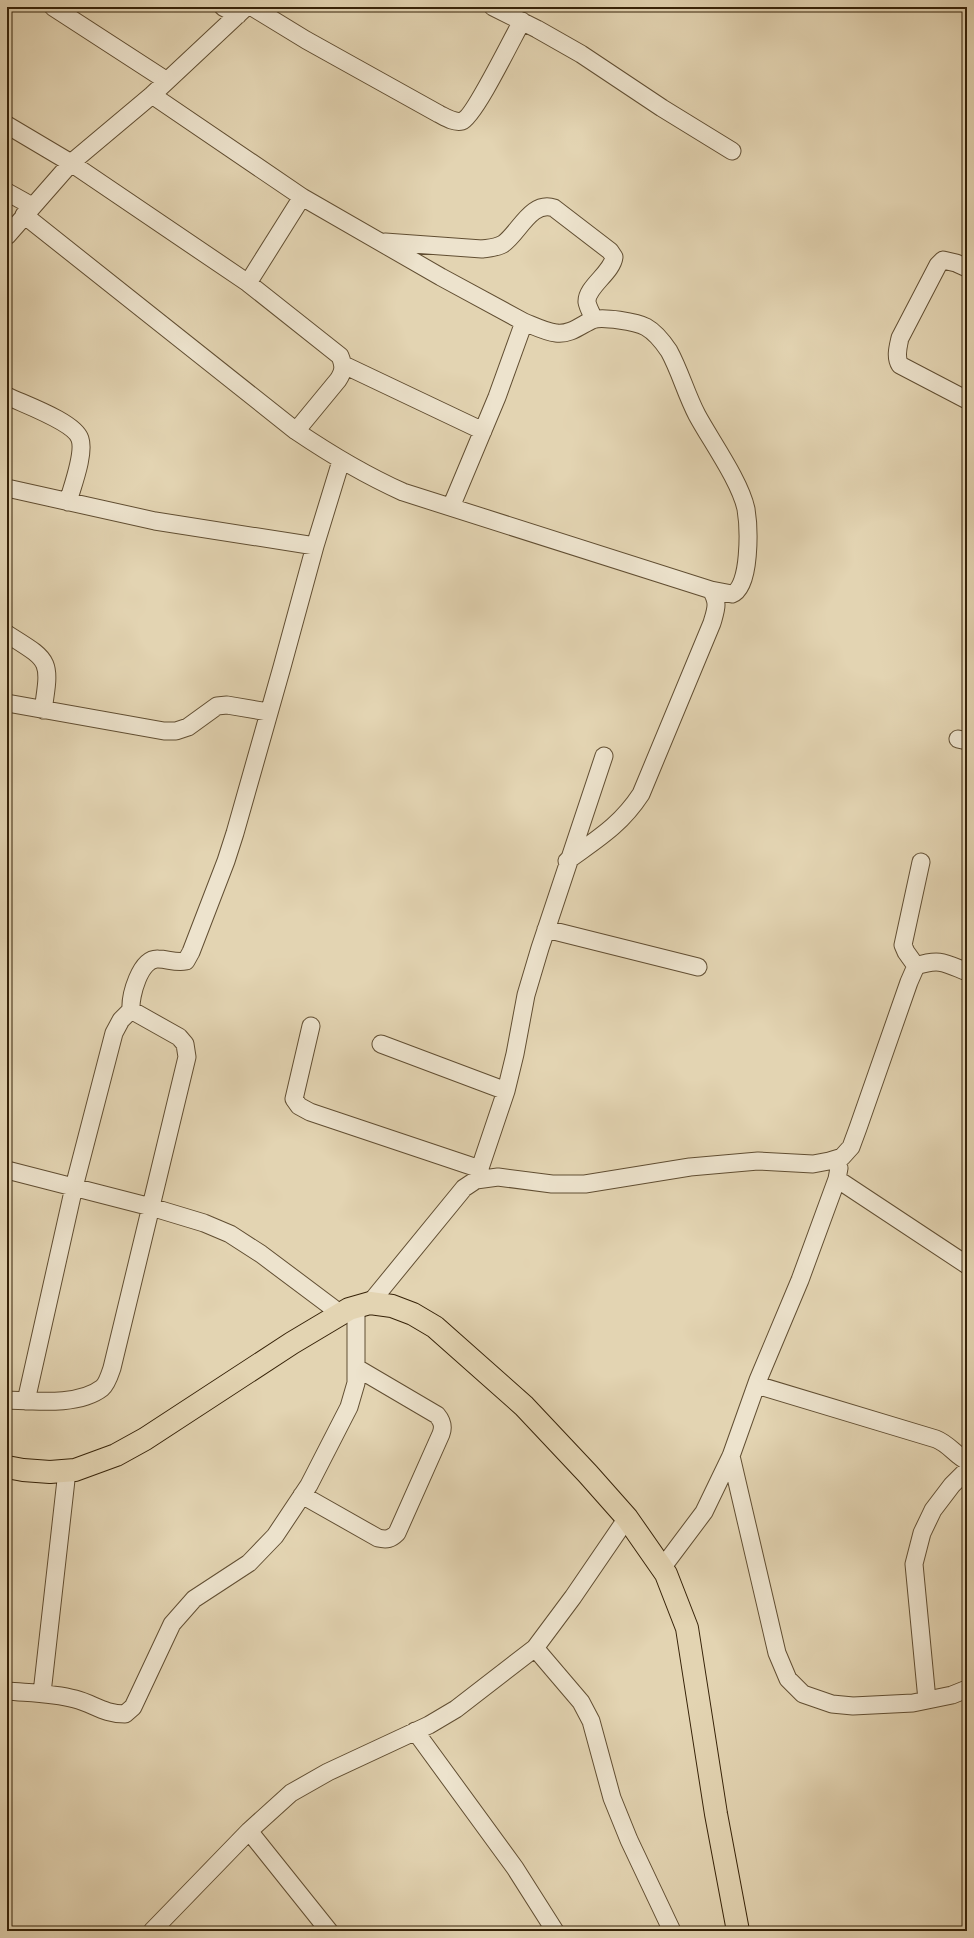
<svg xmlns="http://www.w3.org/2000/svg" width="974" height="1938" viewBox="0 0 974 1938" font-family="'IM FELL French Canon',serif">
	<rect width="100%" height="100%" fill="#e3d4b2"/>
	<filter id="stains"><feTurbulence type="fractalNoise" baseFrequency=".005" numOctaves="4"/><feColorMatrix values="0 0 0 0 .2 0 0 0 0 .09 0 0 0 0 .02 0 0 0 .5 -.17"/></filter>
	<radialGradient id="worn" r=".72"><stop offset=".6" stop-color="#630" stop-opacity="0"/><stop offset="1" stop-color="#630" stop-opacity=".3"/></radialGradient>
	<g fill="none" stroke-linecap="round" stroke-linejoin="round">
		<g stroke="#614e32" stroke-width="19">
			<path id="minor" d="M53,7L167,81
				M223,7L238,15
				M252,7L306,40L439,114C445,117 454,123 462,121C474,117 513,37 522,21
				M493,7L537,29L581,54L662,108L732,151
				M152,95L302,197L441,277L524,322L497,397L451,507
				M7,125L71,163L248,283L340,356C344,366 344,371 338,380L296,431
				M7,192L32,206
				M24,215L296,431C330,454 365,475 403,492L711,590C719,603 716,609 712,623L641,794C620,826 597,839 567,861
				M7,236L71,163L152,95L246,7
				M385,242L482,249C489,248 496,248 503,244C519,233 531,200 554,208L610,251L614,257C612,273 586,287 587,302C588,308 592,314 594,319
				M967,268L956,263L943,260L938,265L900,338C898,347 895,357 900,365L967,400
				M248,283L302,197
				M524,322C534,326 546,332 556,333C570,335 581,325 592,320C602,316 637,322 646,327C655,332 663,342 669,351C680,371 686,394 697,415C711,441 740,481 746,509C749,527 751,587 732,594L711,590
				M344,365L483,431
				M7,396C23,404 75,422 80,439C85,454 72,487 68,502
				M7,488L155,521L315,546
				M7,634C50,661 51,659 43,710
				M7,703L164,731H176L188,727L217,706L227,705L268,712
				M958,739L967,741
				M546,929L698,967
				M916,966L906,952L903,945L921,862
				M311,1026L294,1099L299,1106L310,1112L480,1169
				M381,1044L506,1091
				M839,1168L837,1179L967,1265
				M7,1170L151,1207L204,1223L230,1234L261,1254L341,1314
				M476,1180L506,1091L515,1054L526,995L540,948L604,756
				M370,1303L464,1188L476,1180L498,1177L552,1184H585L690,1167L758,1161L813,1164L829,1161L842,1157L851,1147L858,1128L909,982L916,966C940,958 945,963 967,972
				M757,1385L936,1439C949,1444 955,1455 967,1461
				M7,1400C35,1401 79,1406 102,1388C107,1384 110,1374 112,1368L187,1057L185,1044L179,1037L131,1010C130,996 140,958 158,959C168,959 175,963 186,961L191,952L226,861L235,833L282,667L315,546L341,461
				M26,1401L74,1187L114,1033L121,1020L131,1010
				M731,1456L777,1653L788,1679L803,1694L832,1704L853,1706L913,1703L952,1695L967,1689
				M302,1495L378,1538C387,1540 391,1539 397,1533L441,1434C444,1426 442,1421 437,1415L357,1368
				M662,1568L704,1512L731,1456L758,1380L800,1280L837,1179
				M535,1648L581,1702L591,1721L612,1798L629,1840L672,1931
				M7,1691C30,1693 53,1693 75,1699C94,1704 104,1714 125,1714L133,1707L172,1624L194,1599L249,1563L275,1536L309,1485L349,1407L356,1383V1307
				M42,1693L67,1471
				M927,1700L914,1564L922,1533L933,1510L952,1485L967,1470
				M415,1731L515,1868L555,1931
				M249,1831L329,1931
				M152,1931L249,1831L291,1793L328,1772L429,1725L456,1709L535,1648L573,1597L627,1518"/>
		</g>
		<g stroke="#362208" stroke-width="24">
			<path id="highway" d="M7,1467L23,1470L50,1472L75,1470L116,1455L145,1439L292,1343L349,1309L370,1303L392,1306L413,1314L435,1327L524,1406L588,1474L627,1518L666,1574L687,1628L716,1814L738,1931"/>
		</g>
		<use href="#minor" stroke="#ede3cd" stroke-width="17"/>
		<use href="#highway" stroke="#e3d4b2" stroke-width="22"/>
	</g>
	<rect width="974" height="1938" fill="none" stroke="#e3d4b2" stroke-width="24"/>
	<rect x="8" y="8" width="958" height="1922" fill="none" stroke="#362208" stroke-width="2"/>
	<rect x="12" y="12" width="950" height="1914" fill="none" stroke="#362208"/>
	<rect width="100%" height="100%" filter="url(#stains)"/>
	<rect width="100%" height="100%" fill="url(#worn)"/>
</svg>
